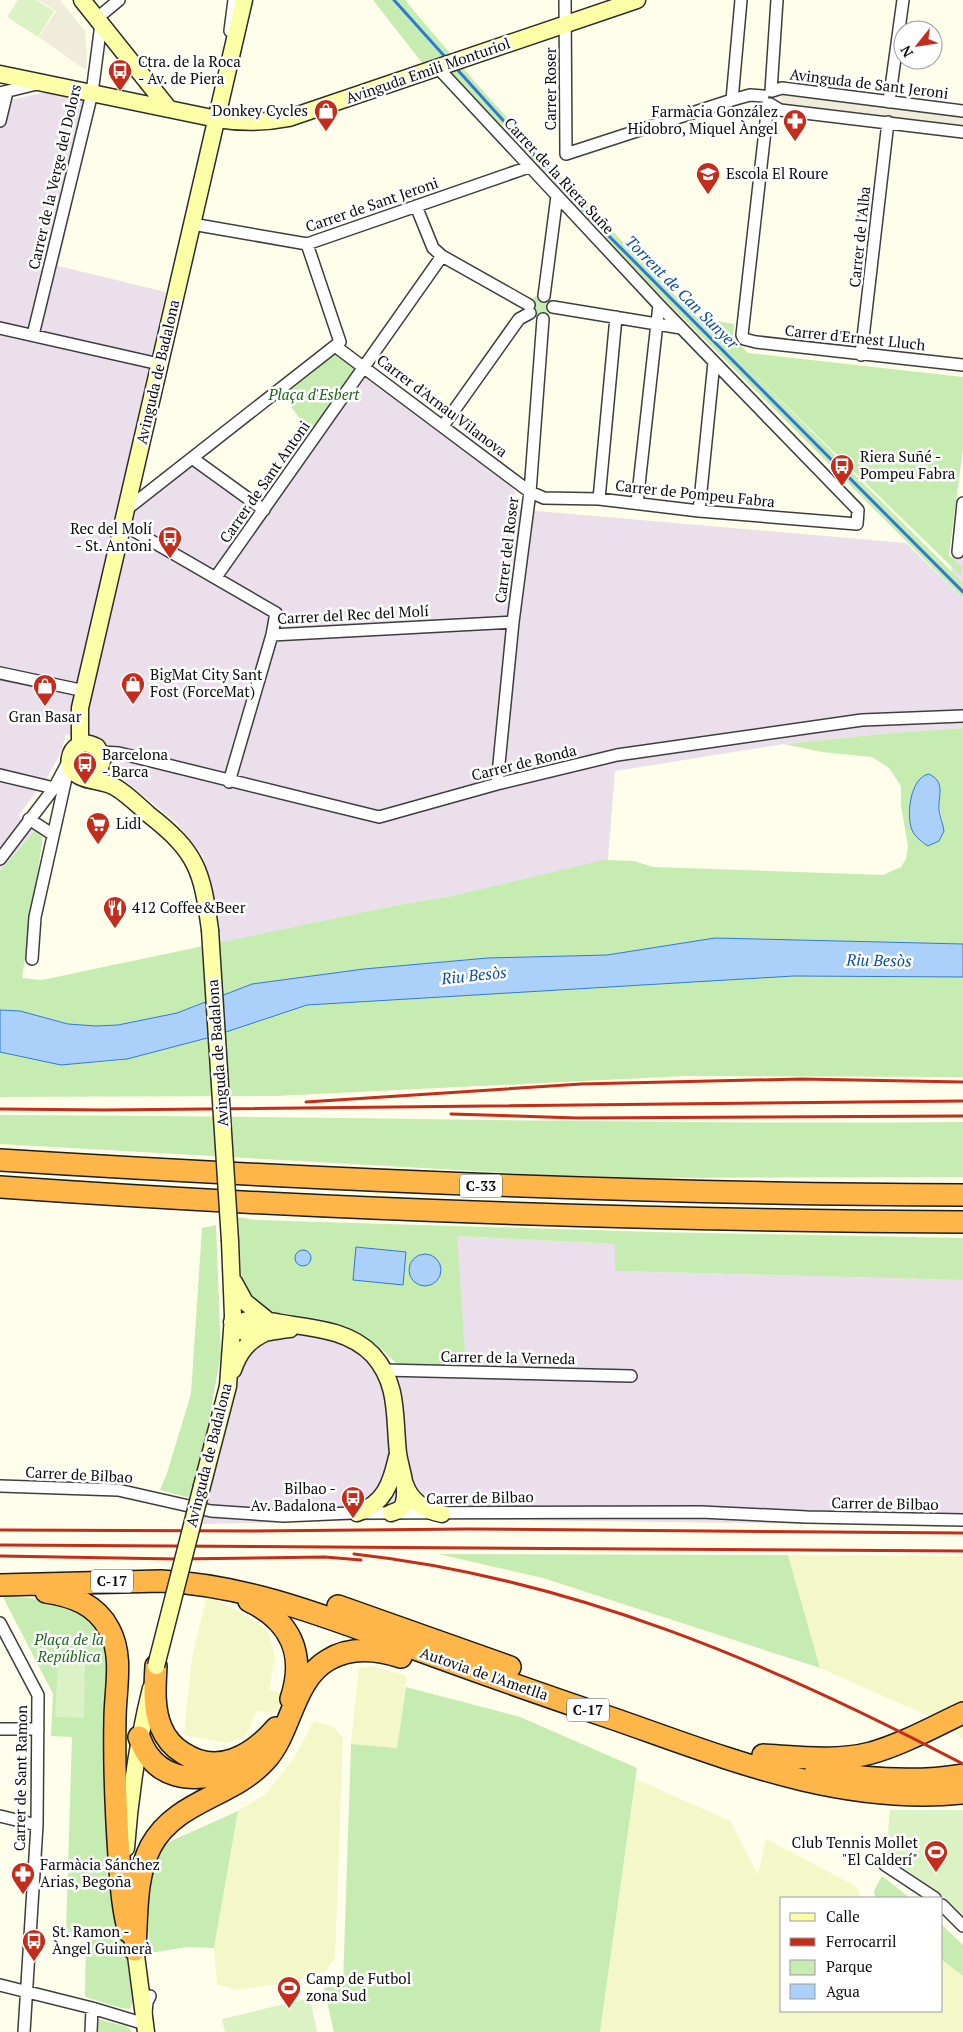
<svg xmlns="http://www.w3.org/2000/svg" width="963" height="2032" viewBox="0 0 963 2032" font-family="'PT Serif',serif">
	<rect width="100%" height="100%" fill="#fffeea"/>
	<path fill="#ebdfeb" d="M52,91L96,102L58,266L166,292L114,523L190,467H196L266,515L364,374L510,482L515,493L514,509L906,543L963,598V728L891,733L784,744L615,771L608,860L452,896L398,905L219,943L203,856L176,822L119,776V759L66,734L61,752L47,778L18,816L35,830L0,871V102Z
		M956,528L963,529V583L951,572Z
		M456,1236L615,1244V1271L963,1280V1526L442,1519L202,1524L238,1371L259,1344L282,1334H309L334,1339L353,1348L373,1366H466Z"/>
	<path fill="#f4f7c8" d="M788,1555L963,1556V1739L942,1722L820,1668Z
		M207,1596L242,1613L268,1631L275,1658L269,1689L284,1695L276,1713L257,1711L245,1737L226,1743L184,1735L192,1657Z
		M373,1666L407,1676L397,1748L351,1744L359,1668Z
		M314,1721L333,1727L343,1738L335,1958L325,1972L293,1982L237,1990L217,1984L214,1948L238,1811L266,1794L294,1758Z
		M636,1779L730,1821L758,1875L766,1839L857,1887L861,1898H782V2011H942V1960L963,1976V2032H600Z"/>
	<path fill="#c7ecb1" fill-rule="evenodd" d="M373,0H405C501,116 606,226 712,333L717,321L734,324L733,338L748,353L963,377V449L949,555L962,567L961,576L746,366L963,583V598L652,287L438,59L423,64Z
		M529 307a12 12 0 1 1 24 0a12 12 0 1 1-24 0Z
		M332,348L361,363L314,438L279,390Z
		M963,728V944L715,938L607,955L488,958L364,969L252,984L177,1013L118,1025L96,1026L68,1024L20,1011L0,1010V871L35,830L43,837L22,978L42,980L398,905L452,896L603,860L634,861L653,867L883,875L901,867L906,859L908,847L901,805V786L889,768L872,757L822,752L784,744L891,733ZM929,774L940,785L939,806L943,823L925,844C921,839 913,832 911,826C905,812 915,789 921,777Z
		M794,976L963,977V1077L685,1076L276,1096L0,1097V1052L61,1065L116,1061L211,1037L307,1005Z
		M0,1115C321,1116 642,1125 963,1122V1177L596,1178L0,1144Z
		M238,1217L256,1220L654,1232L963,1238V1280L615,1271V1244L457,1236L466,1366L398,1365L377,1345L348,1329L320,1319L266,1311L254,1304L242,1284Z
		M216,1225L221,1354L209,1420L190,1498L160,1490L167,1473L191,1394L202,1228Z
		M438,1554L788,1555L820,1668L543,1578Z
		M2,1595C37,1599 94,1600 105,1643C108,1653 108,1664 110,1674L116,1883L133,2001L130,2009L121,2008L85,1997L86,1933L66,1932L72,1737L51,1736L53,1694Z
		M406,1687L520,1717L637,1768L600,2032H334L324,1988L343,1984L351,1744L397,1748Z
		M238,1811L214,1948L187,1947L150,1953L146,1897L160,1846Z
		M882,1876L910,1898H875L874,1891Z
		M942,1925L963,1945V1976L942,1960Z
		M95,2018L128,2027L132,2032H98V2028L95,2027Z"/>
	<path fill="#dbf2c4" d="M18,0H36L54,11L38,37L7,17Z
		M58,1663L85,1664L84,1718L55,1717Z
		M890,1810H963V1914L934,1889L886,1856Z
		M310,1998L317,2032H225L222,2019Z"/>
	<path fill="#efecd9" d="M38,0H60L85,31L87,60L86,70L39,37L56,11Z
		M783,93L963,111V132L782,105L780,101Z"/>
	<path fill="#abd1fa" stroke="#2d7ad6" d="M929,774C946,782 938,796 939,810C940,817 943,824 944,831L939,841L928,846C923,843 914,836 912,830C906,816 910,777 929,774Z
		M715,938L963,944V977L794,976L307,1005L211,1037L127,1059L61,1065L0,1052V1010L20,1011L68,1024L96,1026L118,1025L177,1013L252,984L364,969L488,958L607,955Z
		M356,1247L406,1252L403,1285L353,1280Z
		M295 1258a8 8 0 1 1 16 0a8 8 0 1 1-16 0Z
		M409 1270a16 16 0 1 1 32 0a16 16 0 1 1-32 0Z"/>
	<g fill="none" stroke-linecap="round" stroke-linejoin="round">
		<path stroke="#2d7ad6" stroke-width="3" d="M394,0L447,59
			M455,67L593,220L963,592"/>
		<g stroke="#3e3e3e" stroke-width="14">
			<path id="street" d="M565,0L566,154L732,100L750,95L763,96
				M96,19L119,0
				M230,31L234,0
				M771,91L777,0
				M772,91L782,88L963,111
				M0,93L37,84
				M732,100L741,0
				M889,102L903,0
				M768,104L742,335L744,339L756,342L963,365
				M770,104L780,110L963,132
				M0,121L7,92
				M416,206L433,248L442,256L529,305
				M192,224L307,244L529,167
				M544,296L557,196
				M553,307L681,328
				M0,328L159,364
				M33,335L92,93L101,24
				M335,346L530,492L544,498L599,499L699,511L857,524L858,510L659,305L438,68
				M861,355L888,122
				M443,426L519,319L530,313
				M192,458L264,510
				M599,499L616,317
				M637,503L659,305
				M127,509L340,342L307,244
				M699,511L714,362
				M124,525L276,613L272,635L513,622
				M958,552L963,503
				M216,577L442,256
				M0,673L85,691
				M101,752L119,753L379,817L497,784L617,755L862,720L963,716
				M0,775L54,788
				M229,782L272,635
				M497,784L513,622L530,492L543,319
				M29,819L52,834
				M0,859L54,788L69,760
				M32,959L35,917L66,778
				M384,1370L631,1376
				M0,1486L118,1490L211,1511L284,1516L351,1513L701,1512L807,1517L963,1520
				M0,1623L38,1695L37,1825L24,2032
				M0,1729H38
				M0,1816L37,1825
				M885,1865L935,1898
				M942,1905L963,1926
				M0,1985L92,2008L145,2024L147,2002L150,1996
				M91,2032L92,2008"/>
		</g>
		<g stroke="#2d2d2d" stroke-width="19">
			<path id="secondary" d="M82,0L169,109
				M0,74L217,119C242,123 264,123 289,118L637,0
				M80,745V708L244,0
				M87,778L99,771L103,758L97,747C91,744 85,742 79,745C68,751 66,767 76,774C86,782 103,780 115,787C127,794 138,805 148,814C197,852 202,870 210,930
				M234,1282L245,1302L266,1319
				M232,1322C246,1343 269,1330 290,1329
				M232,1331C244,1313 263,1320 281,1323C313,1328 349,1330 373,1355C399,1384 394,1417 398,1453C400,1468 408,1486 404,1502C403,1509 397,1511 391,1513
				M233,1370C239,1352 248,1341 265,1333
				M405,1484C410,1500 425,1511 442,1514
				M202,1486L228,1386L233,1316L230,1241
				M357,1513C384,1504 391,1484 397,1457
				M126,1848C130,1794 138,1741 151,1688
				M134,1940L146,2032"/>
		</g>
		<g stroke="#1c1c1c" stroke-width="24">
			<path id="highway" d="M0,1160C321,1180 641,1194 963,1195
				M0,1187C321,1210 642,1220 963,1222
				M0,1585L161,1581C244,1585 319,1614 396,1642C469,1669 543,1695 617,1720C731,1760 841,1805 963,1793
				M46,1592C72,1596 96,1604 109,1629C124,1656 115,1690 115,1719C114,1764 116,1811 119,1856C121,1882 122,1907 129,1932
				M249,1601C291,1621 306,1654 291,1699
				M338,1606L510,1667
				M156,1666C155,1686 153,1708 161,1727C165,1737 173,1747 183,1753C217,1776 252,1756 276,1728
				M139,1737C154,1780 191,1784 231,1771
				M763,1755C798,1757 836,1762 871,1753C903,1744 933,1727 963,1713
				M816,1770C863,1779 915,1783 963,1775
				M135,1950C137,1917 135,1876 151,1846C176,1800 232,1797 265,1761C292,1732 292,1681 328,1660C351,1646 377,1649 401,1657"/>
		</g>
		<use href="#street" stroke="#fff" stroke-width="11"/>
		<use href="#secondary" stroke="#fcffa5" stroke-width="16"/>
		<use href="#highway" stroke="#feb649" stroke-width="21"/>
		<path stroke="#c42c1b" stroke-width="3" d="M306,1102L581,1084L801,1079L963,1082
			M0,1109L104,1110L963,1101
			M451,1114L577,1118L963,1116
			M0,1530L251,1531L467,1529L963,1533
			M0,1545L963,1551
			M354,1554C571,1578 771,1663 963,1764
			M0,1556L176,1559L325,1557L361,1560"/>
		<g stroke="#2d2d2d" stroke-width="19" stroke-linecap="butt">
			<path id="secondary-bridge" d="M210,930L230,1241
				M156,1666L202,1486"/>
		</g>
		<use href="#secondary-bridge" stroke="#fcffa5" stroke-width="16"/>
	</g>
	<defs>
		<g id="bus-pin" transform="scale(1.25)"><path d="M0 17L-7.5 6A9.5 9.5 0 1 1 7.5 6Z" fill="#c42c1b" stroke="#fff"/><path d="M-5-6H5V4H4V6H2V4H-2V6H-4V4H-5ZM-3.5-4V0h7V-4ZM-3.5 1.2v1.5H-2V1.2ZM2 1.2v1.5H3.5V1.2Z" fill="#fff"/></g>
		<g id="shop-pin" transform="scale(1.25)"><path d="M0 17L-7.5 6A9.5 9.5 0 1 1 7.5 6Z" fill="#c42c1b" stroke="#fff"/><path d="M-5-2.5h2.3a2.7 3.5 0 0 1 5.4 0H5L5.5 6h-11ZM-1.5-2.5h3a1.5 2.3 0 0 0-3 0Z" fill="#fff"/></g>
		<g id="pharmacy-pin" transform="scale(1.25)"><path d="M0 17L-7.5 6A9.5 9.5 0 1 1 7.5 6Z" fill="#c42c1b" stroke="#fff"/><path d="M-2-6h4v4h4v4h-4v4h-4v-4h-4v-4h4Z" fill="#fff"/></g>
		<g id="school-pin" transform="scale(1.25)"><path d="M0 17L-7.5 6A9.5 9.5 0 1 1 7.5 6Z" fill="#c42c1b" stroke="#fff"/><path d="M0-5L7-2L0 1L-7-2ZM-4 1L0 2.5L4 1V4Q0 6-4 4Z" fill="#fff"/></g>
		<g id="supermarket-pin" transform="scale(1.25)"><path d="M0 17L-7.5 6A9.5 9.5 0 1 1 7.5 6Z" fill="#c42c1b" stroke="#fff"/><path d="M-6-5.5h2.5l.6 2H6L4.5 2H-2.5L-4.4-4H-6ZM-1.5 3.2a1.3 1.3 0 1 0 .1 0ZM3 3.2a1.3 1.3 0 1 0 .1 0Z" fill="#fff"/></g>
		<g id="restaurant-pin" transform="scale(1.25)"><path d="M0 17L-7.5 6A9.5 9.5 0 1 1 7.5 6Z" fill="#c42c1b" stroke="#fff"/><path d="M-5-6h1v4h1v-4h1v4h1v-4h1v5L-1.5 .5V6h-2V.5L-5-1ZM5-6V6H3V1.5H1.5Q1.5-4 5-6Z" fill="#fff"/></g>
		<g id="stadium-pin" transform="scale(1.25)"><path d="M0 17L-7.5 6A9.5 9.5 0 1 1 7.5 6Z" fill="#c42c1b" stroke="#fff"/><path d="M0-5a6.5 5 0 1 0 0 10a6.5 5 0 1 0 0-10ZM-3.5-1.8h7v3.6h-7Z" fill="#fff"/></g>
	</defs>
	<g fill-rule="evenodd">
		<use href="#bus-pin" x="120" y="71"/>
		<use href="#shop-pin" x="326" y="111"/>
		<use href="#pharmacy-pin" x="795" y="121"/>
		<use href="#school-pin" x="708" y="174"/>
		<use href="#bus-pin" x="842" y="466"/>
		<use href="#bus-pin" x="170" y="538"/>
		<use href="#shop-pin" x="133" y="684"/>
		<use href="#shop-pin" x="45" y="686"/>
		<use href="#bus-pin" x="85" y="764"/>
		<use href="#supermarket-pin" x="98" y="824"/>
		<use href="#restaurant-pin" x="115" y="908"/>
		<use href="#bus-pin" x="353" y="1498"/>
		<use href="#stadium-pin" x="936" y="1852"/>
		<use href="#pharmacy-pin" x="23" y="1874"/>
		<use href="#bus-pin" x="34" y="1941"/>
		<use href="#stadium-pin" x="289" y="1988"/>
	</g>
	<g text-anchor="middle" stroke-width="5" stroke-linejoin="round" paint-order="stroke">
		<g fill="#fff" stroke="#545454" stroke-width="1">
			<rect x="460" y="1174.5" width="42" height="23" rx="4"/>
			<rect x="91" y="1569.5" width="42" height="23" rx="4"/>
			<rect x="567" y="1698.5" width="42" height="23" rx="4"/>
		</g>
		<g font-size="14" font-weight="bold" fill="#0b0b0b">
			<text x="481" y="1191">C-33</text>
			<text x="112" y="1586">C-17</text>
			<text x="588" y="1715">C-17</text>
		</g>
		<g font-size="15" fill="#0b0b0b" stroke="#fff" text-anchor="start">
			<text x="138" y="67">Ctra. de la Roca<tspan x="138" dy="17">- Av. de Piera</tspan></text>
			<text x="308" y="116" text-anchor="end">Donkey Cycles</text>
			<text x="778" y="117" text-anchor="end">Farmàcia González<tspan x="778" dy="17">Hidobro, Miquel Àngel</tspan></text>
			<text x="726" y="179">Escola El Roure</text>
			<text x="860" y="462">Riera Suñé -<tspan x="860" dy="17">Pompeu Fabra</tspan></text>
			<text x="152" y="534" text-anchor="end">Rec del Molí<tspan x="152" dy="17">- St. Antoni</tspan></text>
			<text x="150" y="680">BigMat City Sant<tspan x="150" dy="17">Fost (ForceMat)</tspan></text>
			<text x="45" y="722" text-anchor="middle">Gran Basar</text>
			<text x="102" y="760">Barcelona<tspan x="102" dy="17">- Barca</tspan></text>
			<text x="116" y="829">Lidl</text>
			<text x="132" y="913">412 Coffee&amp;Beer</text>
			<text x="336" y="1494" text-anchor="end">Bilbao -<tspan x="336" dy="17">Av. Badalona</tspan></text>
			<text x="918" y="1848" text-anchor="end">Club Tennis Mollet<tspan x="918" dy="17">"El Calderí"</tspan></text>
			<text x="40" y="1870">Farmàcia Sánchez<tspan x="40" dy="17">Arias, Begoña</tspan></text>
			<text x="52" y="1937">St. Ramon -<tspan x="52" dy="17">Àngel Guimerà</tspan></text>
			<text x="306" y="1984">Camp de Futbol<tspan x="306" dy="17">zona Sud</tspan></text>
		</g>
		<g font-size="15" fill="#0b0b0b" stroke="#fff">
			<text transform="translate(428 71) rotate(-19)" y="5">Avinguda Emili Monturiol</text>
			<text transform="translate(869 84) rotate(7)" y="5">Avinguda de Sant Jeroni</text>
			<text transform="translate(551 89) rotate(-90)" y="5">Carrer Roser</text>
			<text transform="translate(559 176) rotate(47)" y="5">Carrer de la Riera Suñe</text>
			<text transform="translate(55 177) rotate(-77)" y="5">Carrer de la Verge del Dolors</text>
			<text transform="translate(372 205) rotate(-19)" y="5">Carrer de Sant Jeroni</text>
			<text transform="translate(860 237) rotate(-84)" y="5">Carrer de l'Alba</text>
			<text transform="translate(855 338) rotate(6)" y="5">Carrer d'Ernest Lluch</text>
			<text transform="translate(158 372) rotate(-77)" y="5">Avinguda de Badalona</text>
			<text transform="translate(442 406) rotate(37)" y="5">Carrer d'Arnau Vilanova</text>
			<text transform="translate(265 482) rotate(-55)" y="5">Carrer de Sant Antoni</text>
			<text transform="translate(695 494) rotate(6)" y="5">Carrer de Pompeu Fabra</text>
			<text transform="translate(507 550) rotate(-83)" y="5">Carrer del Roser</text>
			<text transform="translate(353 615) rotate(-3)" y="5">Carrer del Rec del Molí</text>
			<text transform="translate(524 763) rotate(-14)" y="5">Carrer de Ronda</text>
			<text transform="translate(218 1053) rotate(-94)" y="5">Avinguda de Badalona</text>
			<text transform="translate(508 1358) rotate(1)" y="5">Carrer de la Verneda</text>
			<text transform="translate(209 1455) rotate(-76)" y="5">Avinguda de Badalona</text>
			<text transform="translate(79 1475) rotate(3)" y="5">Carrer de Bilbao</text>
			<text transform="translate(480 1498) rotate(-1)" y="5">Carrer de Bilbao</text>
			<text transform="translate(885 1504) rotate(1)" y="5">Carrer de Bilbao</text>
			<text transform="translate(484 1674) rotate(19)" y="5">Autovia de l'Ametlla</text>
			<text transform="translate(21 1778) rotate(-89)" y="5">Carrer de Sant Ramon</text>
		</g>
		<g font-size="15" font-style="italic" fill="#1d6718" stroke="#fff">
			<text x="314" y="400">Plaça d'Esbert</text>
			<text x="69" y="1645">Plaça de la<tspan x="69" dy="17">República</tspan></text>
		</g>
		<g font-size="16" font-style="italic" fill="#0d4ca4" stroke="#fff">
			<text transform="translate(682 292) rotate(45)" y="6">Torrent de Can Sunyer</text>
			<text transform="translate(879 960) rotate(1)" y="6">Riu Besòs</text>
			<text transform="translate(474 975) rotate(-6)" y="6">Riu Besòs</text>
		</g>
	</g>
	<rect x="780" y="1897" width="162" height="115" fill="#ffffff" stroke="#9d9d9d"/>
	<rect x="790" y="1913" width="25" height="8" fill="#fcffa5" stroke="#9d9d9d"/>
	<text x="826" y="1922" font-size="15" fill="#0b0b0b">Calle</text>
	<rect x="790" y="1938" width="25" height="8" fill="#c42c1b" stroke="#9d9d9d"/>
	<text x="826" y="1947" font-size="15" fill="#0b0b0b">Ferrocarril</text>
	<rect x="790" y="1960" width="25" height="15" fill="#c7ecb1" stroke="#9d9d9d"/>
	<text x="826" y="1972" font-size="15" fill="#0b0b0b">Parque</text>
	<rect x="790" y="1984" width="25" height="15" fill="#abd1fa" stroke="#9d9d9d"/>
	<text x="826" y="1997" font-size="15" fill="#0b0b0b">Agua</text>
	<g transform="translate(918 45) rotate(240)"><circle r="24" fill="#ffffff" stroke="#9d9d9d"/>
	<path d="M0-4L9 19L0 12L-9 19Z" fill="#c42c1b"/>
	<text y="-8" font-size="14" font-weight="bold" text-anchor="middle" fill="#0b0b0b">N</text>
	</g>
</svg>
